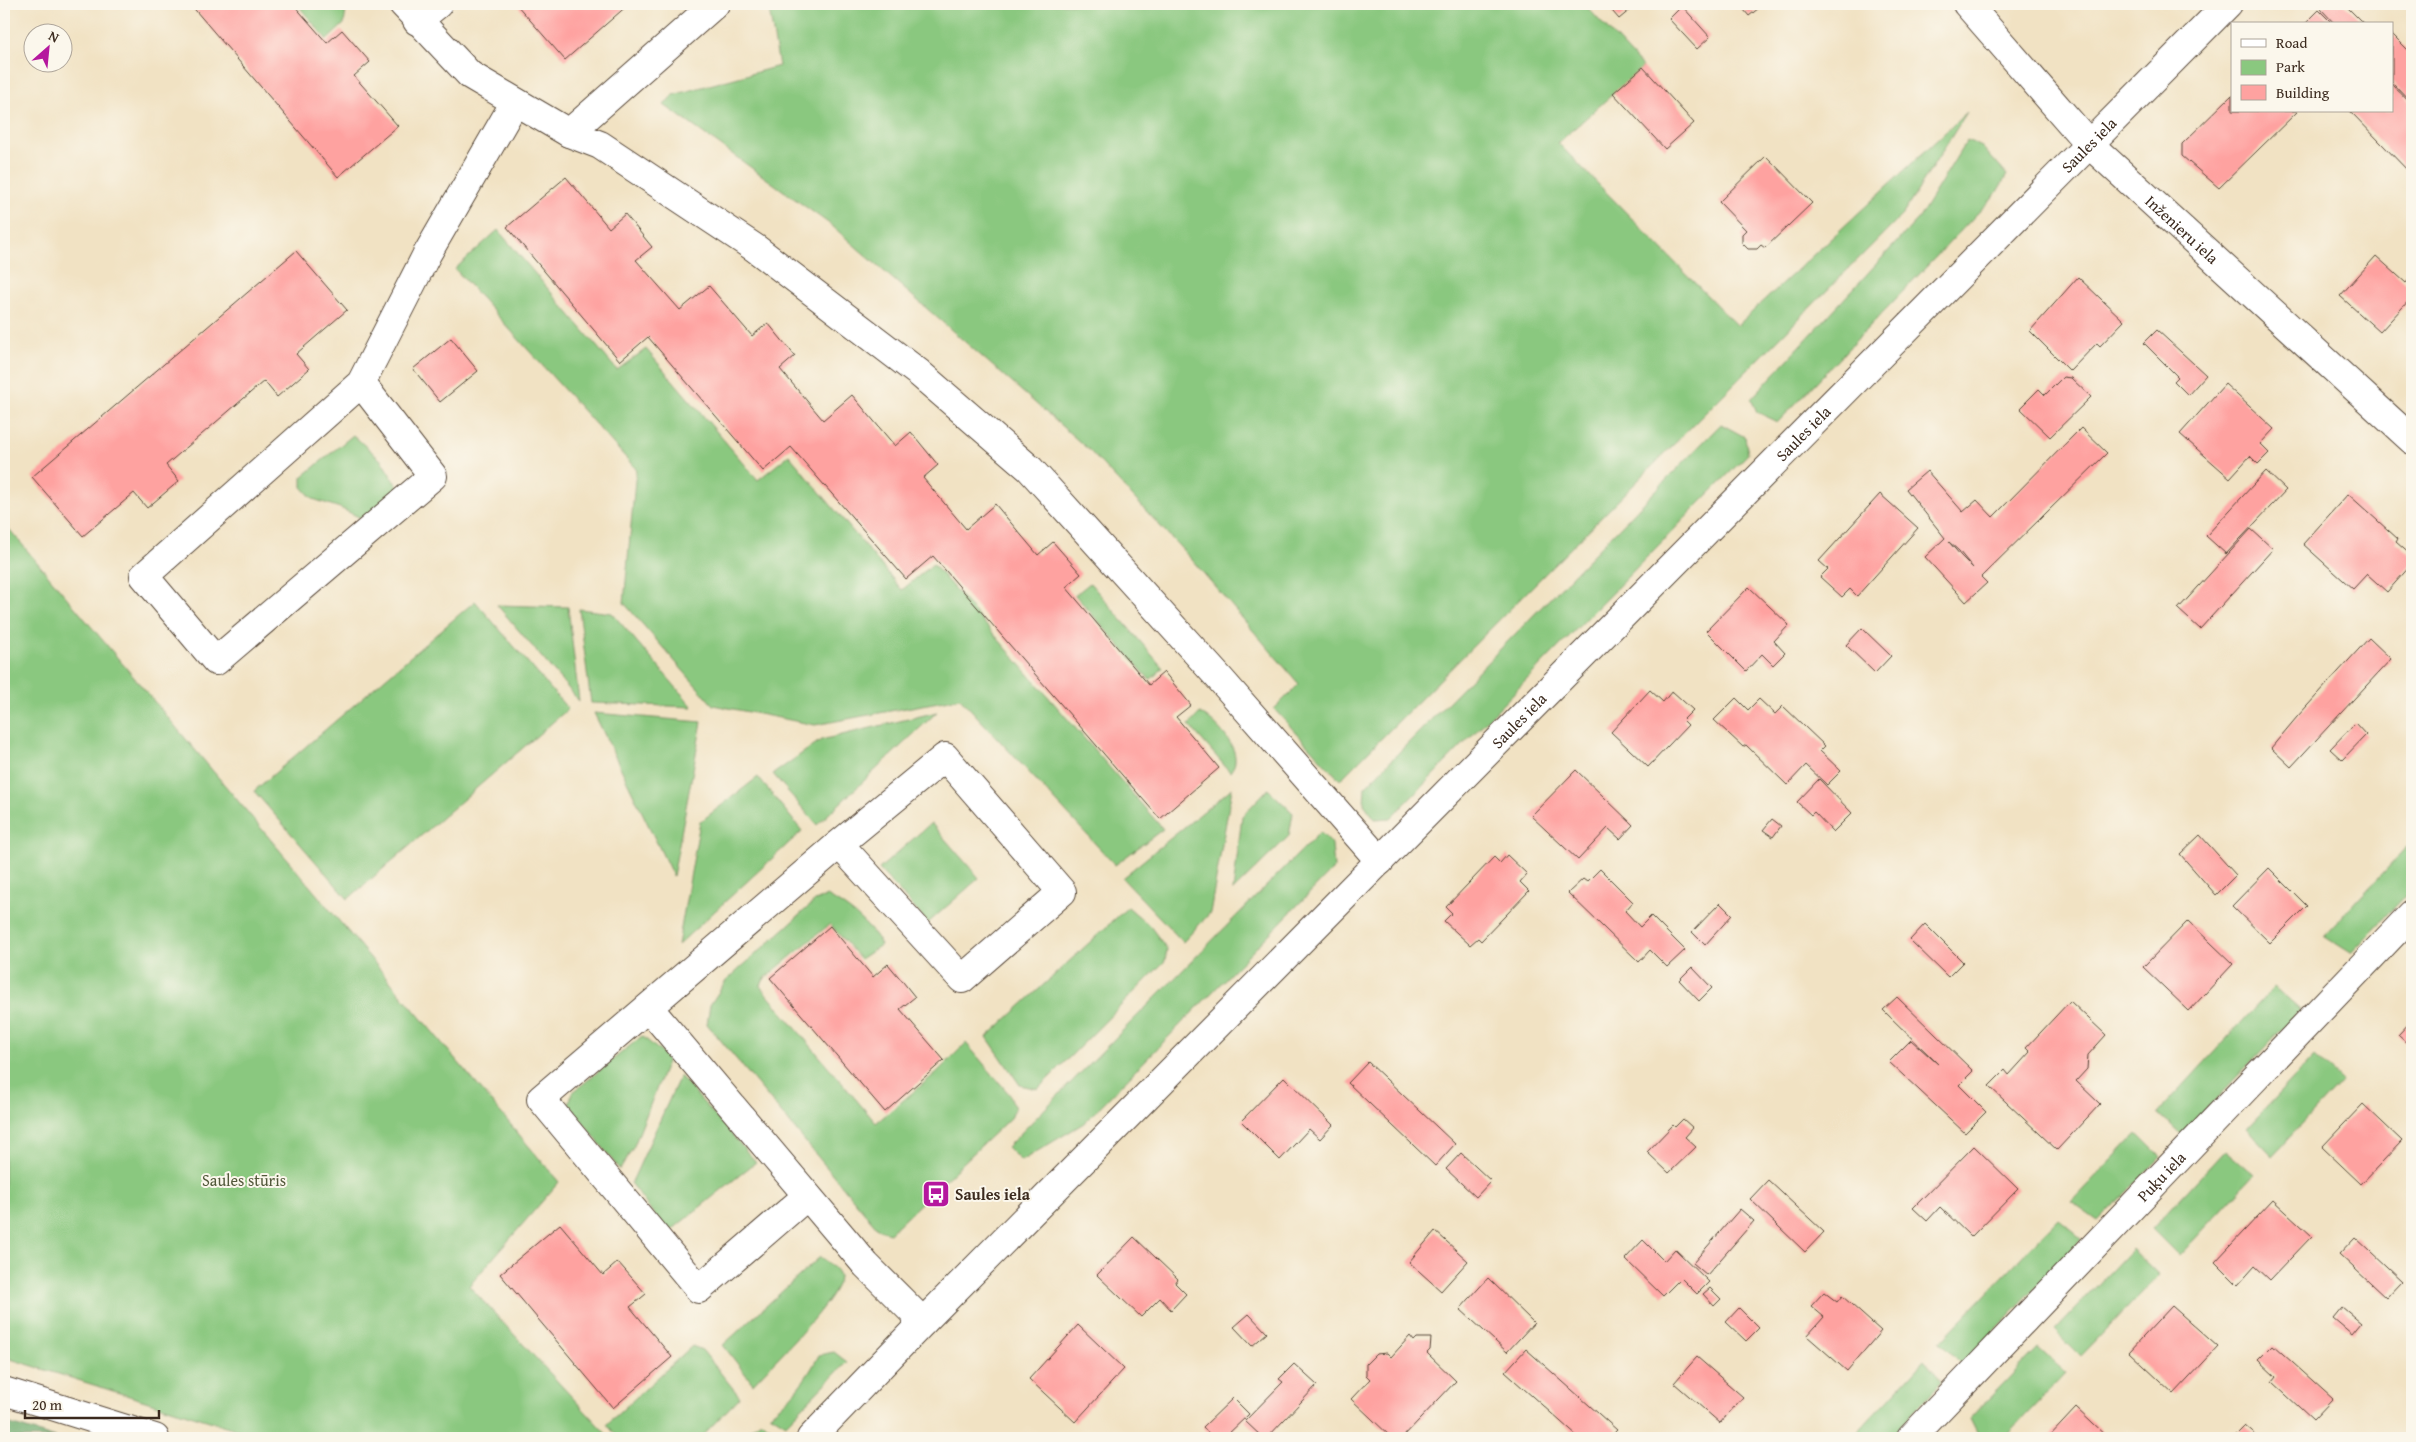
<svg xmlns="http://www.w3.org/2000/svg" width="2416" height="1442" viewBox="0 0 2416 1442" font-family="'Gentium Book Plus',serif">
	<rect width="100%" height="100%" fill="#fbf7ec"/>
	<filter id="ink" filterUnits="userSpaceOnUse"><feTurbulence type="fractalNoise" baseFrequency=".02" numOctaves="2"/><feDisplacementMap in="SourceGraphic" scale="10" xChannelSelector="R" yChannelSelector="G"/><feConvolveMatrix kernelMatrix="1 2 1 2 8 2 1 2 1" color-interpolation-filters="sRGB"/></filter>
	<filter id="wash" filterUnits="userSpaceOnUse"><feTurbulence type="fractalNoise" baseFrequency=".0096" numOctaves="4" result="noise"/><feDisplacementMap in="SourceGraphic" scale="20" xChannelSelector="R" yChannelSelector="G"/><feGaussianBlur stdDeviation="1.12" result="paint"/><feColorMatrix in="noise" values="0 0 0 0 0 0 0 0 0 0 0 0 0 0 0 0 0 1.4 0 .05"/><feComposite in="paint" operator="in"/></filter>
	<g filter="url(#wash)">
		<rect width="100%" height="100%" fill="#f1e2c3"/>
		<path fill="#8ac87f" stroke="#62794e" d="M297,4H341L346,10L344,24L327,40Z
			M768,4H1584L1643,67L1558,143L1737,326L1967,112L1903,214L1340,780L1274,709L1299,684L1193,561L1089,450L831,225L664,105L673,95L779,66Z
			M1967,140L1982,147L2007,175L1995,195L1778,422L1757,412L1751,399L1919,218Z
			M498,230L617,370L646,349L758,480L789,455L902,590L933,564L1163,829L1115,865L960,698L815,725L713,705L624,603L636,469L455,269Z
			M1721,424L1745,437L1748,454L1391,818L1375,819L1364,804L1365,787Z
			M353,435L381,460L399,489L365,520L340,508L313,499L302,487V477Z
			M4,523L559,1182L469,1286L610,1438H264L4,1357Z
			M1090,583L1163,668L1150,680L1075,595Z
			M475,601L568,709L348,899L254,791Z
			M497,605L568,607L579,701Z
			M579,609L612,613L693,707L591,703Z
			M937,712L817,825L773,774L821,740Z
			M594,713L702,722L673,876Z
			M1200,713C1214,721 1237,744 1235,761C1235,765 1232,769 1230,772L1189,725Z
			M758,777L802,831L678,945L700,822Z
			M1232,788L1210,913L1183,942L1122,878Z
			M1268,789L1293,813L1289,836L1233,891L1242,816Z
			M931,823L979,878L928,923L879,869Z
			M1320,832L1332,844L1334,868L1084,1123L1021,1161L1007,1147Z
			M2412,842V889L2351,953L2324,936Z
			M827,896C847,907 870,924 881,945L860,959L830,924L765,978L760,986L876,1123L936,1073L966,1043L1010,1095L1015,1109L1010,1118L890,1233L879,1230L707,1024L710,1005L726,981L815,901Z
			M1128,907L1150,926L1167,949L1165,961L1038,1089L1020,1085L987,1037Z
			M2274,987L2300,1010L2182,1135L2158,1113Z
			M642,1036L667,1057V1062L634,1146L620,1170L569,1104L572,1093Z
			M2315,1056L2342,1081L2272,1156L2246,1129Z
			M680,1076L756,1162L668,1233L631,1184Z
			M2137,1133L2161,1157L2098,1221L2071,1202Z
			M2225,1150L2254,1175L2179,1256L2152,1229Z
			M2058,1219L2082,1239L1962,1364L1940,1342Z
			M2132,1249L2159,1275L2081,1356L2055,1330Z
			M820,1257C827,1262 837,1268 839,1276C841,1297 769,1366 753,1384L723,1345Z
			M692,1346L702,1350L740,1397L700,1438H618L607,1424Z
			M2038,1348L2066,1373L2004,1438H1980L1970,1418Z
			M834,1352L847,1362L786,1424L770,1414C791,1399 807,1379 819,1355Z
			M1924,1360L1942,1381L1890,1438H1852Z
			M761,1421L779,1433L774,1438H737Z"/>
		<path fill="#6fac6e" stroke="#556b46" d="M4,1422L56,1438H4Z"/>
		<g id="blocks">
			<path fill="#fea2a0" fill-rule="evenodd" d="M190,4H293L327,43L342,30L370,62L354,76L398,126L338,177Z
				M516,4H629L565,60Z
				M1606,4H1637L1619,19Z
				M1739,4H1764L1749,16Z
				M2326,4H2344L2364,24H2335L2321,9Z
				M1682,6L1710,37L1697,49L1669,19Z
				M2319,10L2333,24H2305Z
				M2392,34L2412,54V103L2392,82Z
				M1643,67L1694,123L1665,149L1613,93Z
				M2392,84L2412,105V175L2350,111H2392Z
				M2232,95V111H2298L2219,188L2182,156V144Z
				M1766,156L1812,203L1765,248L1761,245L1757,249H1748L1742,243V234L1746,230L1719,202Z
				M566,177L609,228L625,214L652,247L636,260L680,310L709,286L752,336L768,323L795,356L780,369L823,420L852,395L895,446L911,432L938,465L923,478L966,529L995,504L1038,555L1053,542L1081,574L1066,587L1149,685L1164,672L1191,705L1176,717L1219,768L1160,819L933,556L906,579L791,447L763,471L648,337L620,361L507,227Z
				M296,251L347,310L296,354L309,369L277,397L264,381L166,465L179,481L147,508L134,493L83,536L32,477Z
				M2376,256L2406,283L2412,276V297L2380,332L2340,296Z
				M2078,277L2124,321L2100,346L2097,343L2070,371L2030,331Z
				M2157,330L2206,375L2188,395L2174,381L2178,377L2144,343Z
				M451,338L478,371L440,402L413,369Z
				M2063,377L2071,378L2091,397L2050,437L2020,408L2039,389L2045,395Z
				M2225,384L2274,429L2260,444L2269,453L2258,464L2250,456L2230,478L2180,434Z
				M2081,428L2107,453L1981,577L1987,583L1966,602L1925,557L1945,538L1906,489L1927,471L1963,512L1977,500L1993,517ZM1949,542L1959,551L1973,568L1961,556Z
				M2266,471L2286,490L2226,554L2206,536Z
				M1880,494L1918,528L1857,596L1850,589L1842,597L1820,577L1828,569L1819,561Z
				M2348,494L2398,539L2396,542L2412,556V564L2387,592L2367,574L2353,589L2303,544Z
				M2251,529L2273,549L2200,629L2178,609Z
				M1749,587L1789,625L1774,641L1785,653L1773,665L1762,654L1746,671L1706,631Z
				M1862,628L1891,656L1875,673L1846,645Z
				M2369,638L2391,659L2291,767L2271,748L2297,717Z
				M1650,690L1663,702L1672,691L1693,710L1683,720L1688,725L1648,767L1611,732Z
				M1736,698L1748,710L1759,699L1775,714L1783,706L1825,746L1820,751L1841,771L1827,785L1806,765L1787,785L1746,745L1743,747L1714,720Z
				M2355,723L2366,735L2342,760L2330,749Z
				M1576,770L1633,825L1620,839L1608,828L1578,860L1531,816Z
				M1819,779L1852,813L1833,832L1814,812L1811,815L1797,802Z
				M1772,819L1781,826L1773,837L1763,830Z
				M2200,835L2236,875L2216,895L2180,854Z
				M1507,855L1527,874L1520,882L1529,891L1481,941L1478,938L1470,945L1444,921L1452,913L1446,907L1494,857L1500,863Z
				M2269,868L2307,906L2270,943L2232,906Z
				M1600,869L1633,902L1625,911L1640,927L1651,916L1685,950L1667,967L1650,950L1639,962L1568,893L1583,879L1587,882Z
				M1720,903L1732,915L1705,945L1692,932Z
				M2188,921L2233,964L2189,1011L2143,967Z
				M1925,924L1963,962L1948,977L1910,940Z
				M830,926L873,977L888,964L903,982L915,997L900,1009L944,1060L885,1112L770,978Z
				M1692,967L1712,988L1699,1001L1679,980Z
				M1897,997L1973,1071L1959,1085L1986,1112L1965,1133L1889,1062L1911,1040L1938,1064L1883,1010Z
				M2070,1001L2106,1035L2088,1055L2087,1069L2076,1081L2100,1104L2057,1150L1989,1086L2005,1070L2009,1075L2030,1052L2026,1048Z
				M2412,1020V1048L2398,1035Z
				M1368,1062L1455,1144L1435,1166L1348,1083Z
				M1284,1077L1333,1125L1320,1139L1309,1129L1280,1160L1241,1121Z
				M2363,1104L2402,1141L2361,1184L2322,1147Z
				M1683,1119L1693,1128L1685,1137L1696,1147L1669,1173L1647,1152L1673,1125L1675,1127Z
				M1974,1146L2018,1189L1971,1237L1940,1207L1927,1221L1913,1208Z
				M1461,1153L1491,1181L1476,1197L1446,1169Z
				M1768,1180L1824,1232L1805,1252L1750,1199Z
				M2273,1200L2312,1236L2270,1280L2255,1266L2238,1285L2215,1262Z
				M1740,1209L1754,1221L1707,1275L1693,1263Z
				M560,1224L603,1275L618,1262L646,1294L630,1307L672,1357L613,1408L500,1274Z
				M1435,1231L1468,1261L1441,1291L1409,1262Z
				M1134,1237L1178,1279L1175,1283L1186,1294L1171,1310L1160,1298L1141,1317L1097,1275Z
				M2355,1237L2402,1281L2386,1298L2339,1254Z
				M1643,1240L1664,1261L1675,1249L1709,1282L1697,1294L1681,1278L1663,1296L1625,1259Z
				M1488,1278L1534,1323L1507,1352L1460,1309Z
				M1710,1288L1721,1299L1714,1306L1703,1294Z
				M1824,1292L1837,1302L1842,1296L1881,1331L1847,1371L1807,1336L1824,1317L1811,1306Z
				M2172,1306L2218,1347L2174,1394L2129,1352Z
				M2342,1307L2361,1323L2352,1334L2333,1318Z
				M1739,1308L1759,1328L1746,1341L1726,1322Z
				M1249,1314L1267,1333L1252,1346L1234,1327Z
				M1078,1325L1124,1369L1075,1422L1029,1379Z
				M1410,1336L1414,1341L1417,1338H1431L1430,1350L1427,1353L1456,1381L1402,1438H1392L1351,1399L1370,1379L1366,1375V1364L1376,1354L1387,1353L1391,1357Z
				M2273,1345L2333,1399L2313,1420L2272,1382L2276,1377L2258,1360Z
				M1526,1349L1617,1430L1609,1438H1579L1505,1372Z
				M1697,1357L1743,1397L1720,1423L1674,1383Z
				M1294,1364L1317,1385L1267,1438H1263L1245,1421L1283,1382L1279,1379Z
				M1233,1398L1249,1414L1224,1438H1213L1203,1427Z
				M2076,1408L2108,1438H2048Z
				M2245,1426L2259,1438H2233Z"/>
		</g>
	</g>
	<g filter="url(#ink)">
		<use href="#blocks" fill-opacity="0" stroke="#564637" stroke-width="1"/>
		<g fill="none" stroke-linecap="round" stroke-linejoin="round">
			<g stroke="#564637" stroke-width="30">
				<g id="minor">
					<path d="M403,4L470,75L569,133L600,145L755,248L919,373L1030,469L1221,680L1380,861"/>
					<path id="s1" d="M1967,4L2089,144L2412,440"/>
					<path d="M417,21L438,4"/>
					<path d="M569,133L715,4"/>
					<path d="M361,383L433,476L216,661L144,576L361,383L427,254L515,102"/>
					<path d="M649,1008L866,1265L923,1322"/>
					<path d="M807,1196L699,1289L541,1099L831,851L839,844L945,757L1062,892L962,979L839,844"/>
					<path d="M4,1391L155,1438"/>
					<path id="s2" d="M811,1438L923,1322L2228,4"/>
					<path id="s3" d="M1911,1438L2412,914"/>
				</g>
			</g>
			<use href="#minor" stroke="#fff" stroke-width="28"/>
		</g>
	</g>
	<defs>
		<g id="bus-square" transform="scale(1.4375)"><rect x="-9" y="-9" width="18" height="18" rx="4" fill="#b5179e" stroke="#fbf7ec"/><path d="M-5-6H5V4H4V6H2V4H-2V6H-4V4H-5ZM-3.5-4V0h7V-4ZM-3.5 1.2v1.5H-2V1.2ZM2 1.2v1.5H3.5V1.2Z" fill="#fff"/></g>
	</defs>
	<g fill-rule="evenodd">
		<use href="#bus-square" x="936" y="1194"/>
	</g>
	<g text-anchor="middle" stroke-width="4" stroke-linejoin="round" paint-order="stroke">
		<g font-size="16" fill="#3b2a1e" stroke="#fbf7ec">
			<text dy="6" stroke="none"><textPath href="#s2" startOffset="1818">Saules iela</textPath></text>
			<text dy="6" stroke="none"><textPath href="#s1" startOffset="312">Inženieru iela</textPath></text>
			<text dy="6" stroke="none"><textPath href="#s2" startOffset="1412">Saules iela</textPath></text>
			<text dy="6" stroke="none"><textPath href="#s2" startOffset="1008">Saules iela</textPath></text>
			<text dy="6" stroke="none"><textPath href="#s3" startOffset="362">Puķu iela</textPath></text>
		</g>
		<g font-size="16" fill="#53593b" stroke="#fbf7ec">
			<text x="244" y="1186">Saules stūris</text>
		</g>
		<g font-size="16" font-weight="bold" fill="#3b2a1e" stroke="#fbf7ec" text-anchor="start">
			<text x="955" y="1200">Saules iela</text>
		</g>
	</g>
	<rect width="2416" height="1442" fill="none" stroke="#fbf7ec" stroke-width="20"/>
	<rect x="2231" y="22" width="162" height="90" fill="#fbf7ec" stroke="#aea59a"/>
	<rect x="2241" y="39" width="25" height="8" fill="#ffffff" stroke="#aea59a"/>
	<text x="2276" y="48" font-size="15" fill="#3b2a1e">Road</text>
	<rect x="2241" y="60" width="25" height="15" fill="#8ac87f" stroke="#aea59a"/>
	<text x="2276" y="72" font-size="15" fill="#3b2a1e">Park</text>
	<rect x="2241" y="85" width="25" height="15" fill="#fea2a0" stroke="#aea59a"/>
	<text x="2276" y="98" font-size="15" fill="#3b2a1e">Building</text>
	<g transform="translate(48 48) rotate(27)"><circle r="24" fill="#fbf7ec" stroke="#aea59a"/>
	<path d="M0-4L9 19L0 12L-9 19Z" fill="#b5179e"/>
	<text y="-8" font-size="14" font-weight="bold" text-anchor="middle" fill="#3b2a1e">N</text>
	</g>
	<path d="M25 1410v8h134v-8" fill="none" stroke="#3b2a1e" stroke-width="2.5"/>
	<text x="32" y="1410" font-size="15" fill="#3b2a1e" stroke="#fbf7ec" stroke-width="4" paint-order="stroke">20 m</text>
</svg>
